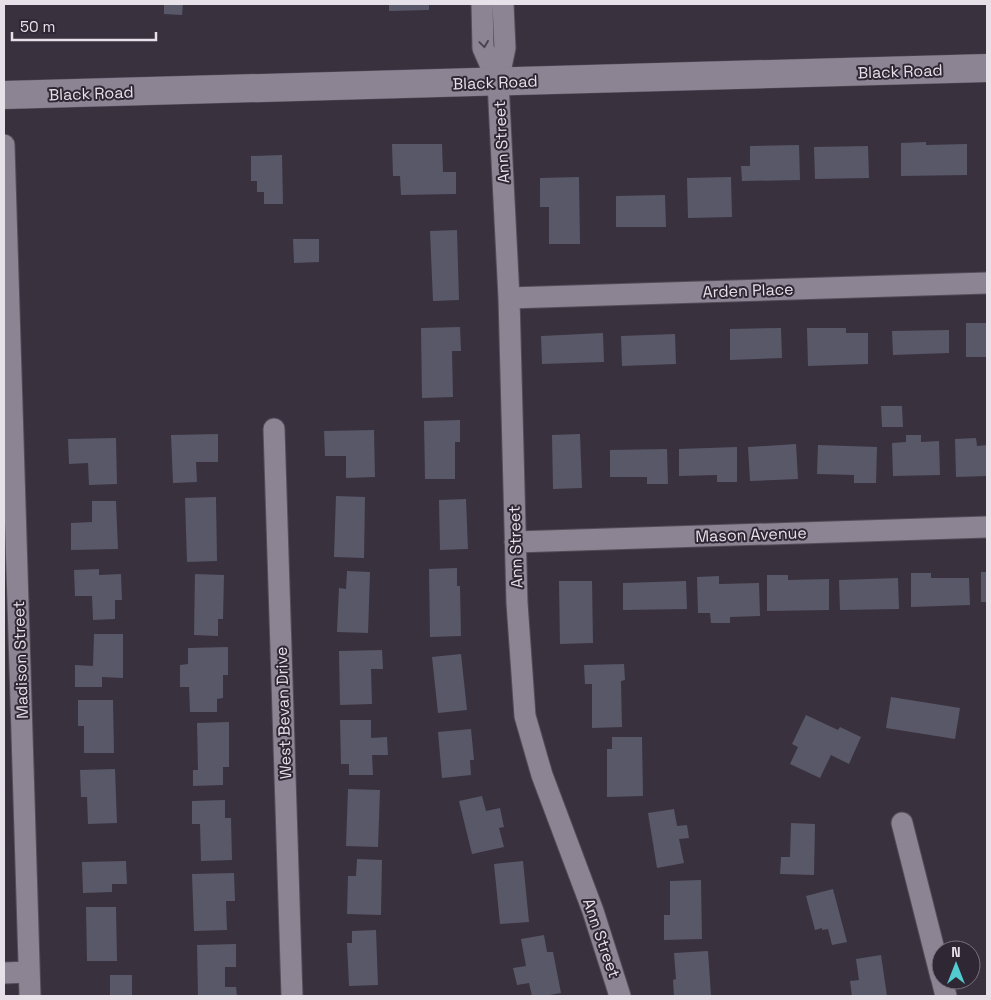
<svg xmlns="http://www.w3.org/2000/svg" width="991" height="1000" viewBox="0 0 991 1000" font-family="'Space Grotesk',sans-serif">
	<rect width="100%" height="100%" fill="#39313e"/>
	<path fill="#595868" d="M164,4H183L182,15L164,14Z
		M389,4H429V10L389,11Z
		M926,142V145L967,144V175L901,176V143Z
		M392,144H442L443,172H456V194L401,195L400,176H393Z
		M799,145L800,180L742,181L741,166H750V146Z
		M868,146L869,178L815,179L814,147Z
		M282,155L283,204H264V192H257V181H251V156Z
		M579,177L580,244H549V207H540V178Z
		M731,177L732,217L688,218L687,178Z
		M665,195L666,227H616V196Z
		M457,230L459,300L433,301L430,231Z
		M293,239H319V262L294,263Z
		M966,323H987V357H966Z
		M460,327L461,351H452L453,397L422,398L421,328Z
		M781,328L782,358L730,360V329Z
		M807,328H846V333H868V364L808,366Z
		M949,330V353L893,355L892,331Z
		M603,333L604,362L542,364L541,336Z
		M675,334L676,364L622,366L621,336Z
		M881,406H902L903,427H882Z
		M460,420V442H455V479H425L424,421Z
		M374,430L375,477L346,478V456H325L324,431Z
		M218,434V462H196L197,482L173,483L171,435Z
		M580,434L582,488L553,489L552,435Z
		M906,435H921V442L939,441L940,475L893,476L892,443L906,442Z
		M116,438L117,484L89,485L88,463L69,464L68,439Z
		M976,438L977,446L987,445V476L956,477L955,439Z
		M796,444L798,479L750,481L748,447Z
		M818,445L877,447L876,483H854V475L817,474Z
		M737,447V482H717V475L679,476V449Z
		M667,449L668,484H647V477H610V450Z
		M336,496L365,497L364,558L334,557Z
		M216,497L217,561L187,562L185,498Z
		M466,499L468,549L440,550L439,500Z
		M92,501H116L118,549L71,550V523L92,522Z
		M457,568V586H460L461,636L430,637L429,569Z
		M99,569V575L121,574L122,600H115V619L93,620L92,596H75L74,570Z
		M347,571L370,572L368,633L337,632L339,588L346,589Z
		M981,572H987V602H981Z
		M911,573H931V578H969L970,605L911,607Z
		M195,574L224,575L223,619H218V636L194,635Z
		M767,575H788V580L829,579V610L767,611Z
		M719,576V584L759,583L760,616L730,617V623H711L710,613H698L697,577Z
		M898,578L899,609L840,610L839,580Z
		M559,581H592L593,643L560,644Z
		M686,581L687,609L623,610V583Z
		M94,634H123V678L102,677V687H75V665L93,666Z
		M228,647V675H223V698L217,699V712H190L189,687H180V665L188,664V648Z
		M382,650L383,669H371L372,704L340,705L339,651Z
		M461,654L467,710L438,713L432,657Z
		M624,664L625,680L621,681L622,727L592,728V684H585L584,665Z
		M891,697L960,708L955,739L886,728Z
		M78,700H113L114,753H84V726H78Z
		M806,715L838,730L840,727L861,737L849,764L831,755L820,778L790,764L798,747L792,744Z
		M340,720H371V738L387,737L388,755H372L373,775H349V764H341Z
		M229,722V767H223V785L193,786V770H198L197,723Z
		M471,729L474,760H470L471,775L442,778L438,732Z
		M612,737H642L643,796L607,797V749H612Z
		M115,769L117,823L88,824L87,797H81L80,770Z
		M348,789L380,790L378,847L346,846Z
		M482,796L486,811L500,808L504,827L499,828L504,847L472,854L459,801Z
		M225,800V818H231L232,860L201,861L200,824H192V801Z
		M674,809L677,826L687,825L689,838L679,839L684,863L657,868L648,813Z
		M791,823L815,824L814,875L780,874L781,857H790Z
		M357,859L382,860L381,915L347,914L348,876H356Z
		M126,861L127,884H112V892L83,893L82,862Z
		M523,861L529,922L500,924L494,864Z
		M234,873L235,901H226L227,930L194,931L192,874Z
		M701,880L702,939L664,940V915H670V881Z
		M833,889L847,942L832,945L828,929L822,930V928L815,930L806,896Z
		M86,907H116L117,961H87Z
		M376,930L378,985L349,986L347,943H352V931Z
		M544,935L547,952H553L561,993L544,996H532L529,983L517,985L513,968L526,966L521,939Z
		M236,944V967H225V987H236L237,996H198L197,945Z
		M708,951L711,996H674L673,980L676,979L674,953Z
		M881,955L887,996H852L850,981L859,980L856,959Z
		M110,975H132V996H110Z"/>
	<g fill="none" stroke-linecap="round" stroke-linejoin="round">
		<g stroke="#534d58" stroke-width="23">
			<path id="minor" d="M482,4L483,48L498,82
				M503,4L505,48L498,82L509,298L517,603L525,716L542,775L593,911L620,996
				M4,145L30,996
				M509,298L987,283
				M274,429L292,996
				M515,542L987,527
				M902,823L941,977
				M4,973L29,972
				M942,980L946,996"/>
		</g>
		<g stroke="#534d58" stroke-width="29">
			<path id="secondary" d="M4,95L987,68"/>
		</g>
		<use href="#minor" stroke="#8c8393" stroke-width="21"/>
		<use href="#secondary" stroke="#8c8393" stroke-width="28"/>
	</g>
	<defs><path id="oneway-chevron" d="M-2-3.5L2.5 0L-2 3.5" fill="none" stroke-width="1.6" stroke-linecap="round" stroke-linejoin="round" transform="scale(1.25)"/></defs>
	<use stroke="#4b4350" href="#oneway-chevron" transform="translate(484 44) rotate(82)"/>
	<g text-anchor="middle" stroke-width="4" stroke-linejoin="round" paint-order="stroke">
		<g font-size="16" fill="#e6e1e9" stroke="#2f2734">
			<text transform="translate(900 71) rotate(-2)" y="6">Black Road</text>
			<text transform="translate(495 82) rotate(-2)" y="6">Black Road</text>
			<text transform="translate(91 93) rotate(-2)" y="6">Black Road</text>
			<text transform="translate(501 142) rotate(-93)" y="6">Ann Street</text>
			<text transform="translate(748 290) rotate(-2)" y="6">Arden Place</text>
			<text transform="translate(751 534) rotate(-2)" y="6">Mason Avenue</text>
			<text transform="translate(515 547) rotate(-92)" y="6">Ann Street</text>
			<text transform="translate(20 660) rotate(-92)" y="6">Madison Street</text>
			<text transform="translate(283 713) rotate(-92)" y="6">West Bevan Drive</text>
			<text transform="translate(602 938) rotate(71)" y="6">Ann Street</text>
		</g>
	</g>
	<rect width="991" height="1000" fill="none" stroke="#e6e1e9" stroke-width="10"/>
	<g transform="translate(956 965)"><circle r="24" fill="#2f2734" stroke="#78717c"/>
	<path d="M0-4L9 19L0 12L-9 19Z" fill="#52ccd0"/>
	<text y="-8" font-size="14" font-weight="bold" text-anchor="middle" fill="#e6e1e9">N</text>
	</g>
	<path d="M12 32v8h144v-8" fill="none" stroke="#e6e1e9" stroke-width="2.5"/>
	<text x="20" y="32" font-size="15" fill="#e6e1e9" stroke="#2f2734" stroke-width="4" paint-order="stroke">50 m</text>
</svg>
